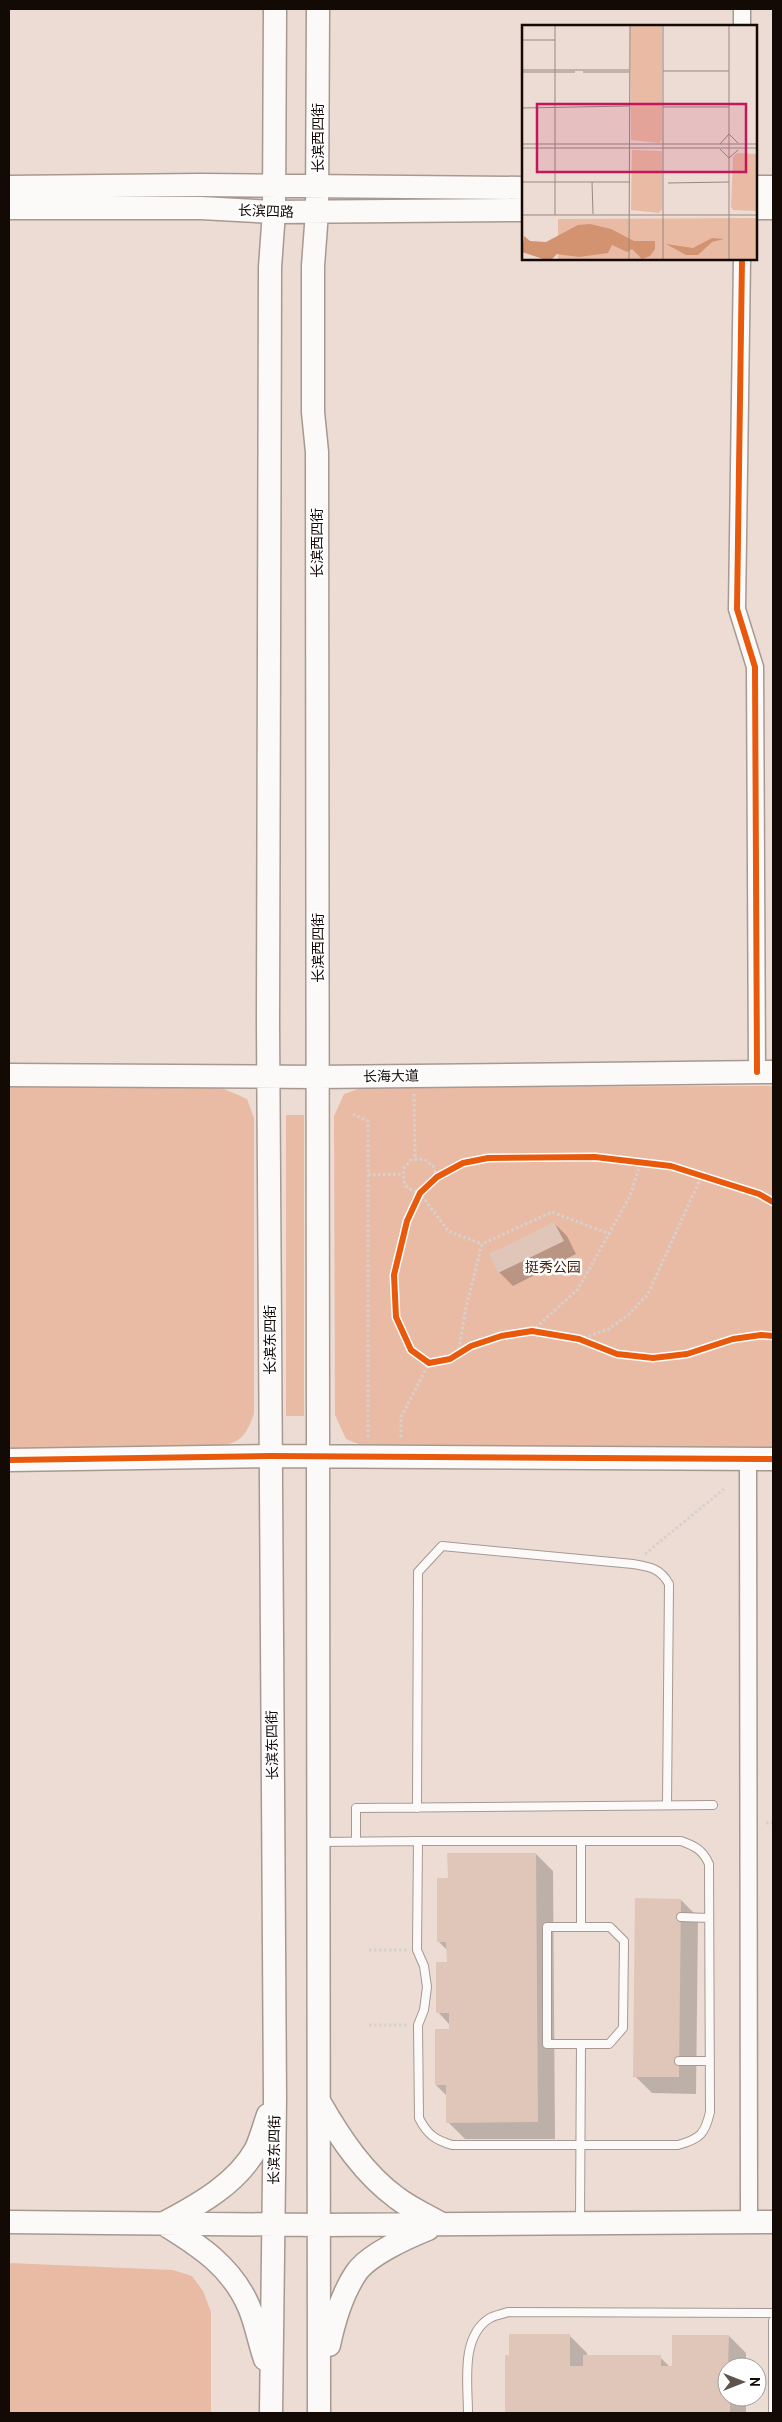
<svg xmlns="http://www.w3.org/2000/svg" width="782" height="2422" viewBox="0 0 782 2422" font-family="Cabin,'Noto Sans SC',sans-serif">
	<rect width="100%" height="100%" fill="#eddcd3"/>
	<path fill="#e9bba4" d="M773,1086V1447L371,1449L346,1439L335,1415L334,1116L344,1094L364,1087Z
		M9,1087L222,1088L247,1099L254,1118V1414C244,1440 240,1442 213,1448H9Z
		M286,1115H304V1416H286Z
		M9,2263L173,2270L192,2276L203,2291L211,2312V2413H9Z"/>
	<path fill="#0003" d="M554,1223L567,1236L576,1254L513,1286L499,1272L491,1255Z
		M536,1854L553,1871L555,2139H465L448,2122L447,2096L436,2085L450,2025L438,2012L448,1963V1951L438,1941L449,1880Z
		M681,1900L698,1917L696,2094L652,2093L635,2076Z
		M569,2335L587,2353V2357H660L671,2368L729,2336L746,2353V2367H727V2397H746V2413H506V2356Z"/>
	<path fill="#dfc6b9" d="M554,1222L564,1241L498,1273L489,1254Z
		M447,1853H536L538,2122L446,2123V2085H435V2029H449V2013H436V1962H447L446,1942H437V1878H448Z
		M635,1898L681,1899L679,2077H633Z
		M509,2334H570V2366H583V2355H661V2366H672V2335H729L727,2397H730V2413H505V2355H509Z"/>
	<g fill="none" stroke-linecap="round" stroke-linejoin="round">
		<g stroke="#a69992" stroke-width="10">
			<path id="lane" d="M417,1808L418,1572L442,1546L633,1564C650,1567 660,1568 669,1584L667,1805
				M418,1841H681C695,1846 703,1850 709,1864L710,2112C705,2134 700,2139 678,2145H452C435,2140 427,2134 419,2118L418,2025L424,2010L427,1987L424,1966L417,1950Z
				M581,1841V1927
				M320,1842L418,1841
				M356,1842V1808L713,1805
				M681,1917L709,1918
				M547,1927H610L624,1941L623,2028L609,2044H547Z
				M679,2061H710
				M580,2221L581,2044
				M468,2413C468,2384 460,2336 490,2318C495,2315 503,2314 508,2312L773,2313
				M773,2413V2321"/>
		</g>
		<g stroke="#a69992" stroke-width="19">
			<path id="street" d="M742,9V26
				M742,259L737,609L755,667L757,1072
				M748,1459L749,2222"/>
		</g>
		<g stroke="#a69992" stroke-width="25">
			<path id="secondary" d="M318,9L317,212L313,266V412L317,452L319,2413
				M9,187L201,185L523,188
				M756,187H773
				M9,208H201L274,212L523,210
				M756,208H773
				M9,1075L317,1077L773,1072
				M9,1460L270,1456L773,1459
				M320,2103C340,2138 364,2174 397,2198C410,2208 426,2215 440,2223
				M9,2222L319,2225L773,2222
				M166,2222C200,2204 237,2183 256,2149C261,2138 264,2126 268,2115
				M164,2224C200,2246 232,2267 249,2307C256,2323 259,2342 265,2359
				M329,2345C334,2321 342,2294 356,2273C368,2255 408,2237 428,2229
				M271,2413L275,2098L268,1024L270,267L274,212L275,9"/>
		</g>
		<path stroke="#d6d1cf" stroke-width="3" stroke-dasharray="2.5 2.5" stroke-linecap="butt" d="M414,1094L415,1159
			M353,1114L368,1121V1439
			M368,1175L403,1174
			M437,1177L433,1166L424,1159L411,1160L404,1168L403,1174L405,1185L409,1189L420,1193L448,1231L482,1244
			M532,1331L578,1289L629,1198L641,1162
			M579,1339L609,1329L628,1315L648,1294L702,1175
			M458,1354L466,1307L482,1244L552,1212L610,1234
			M401,1437V1417L429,1363
			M645,1554L724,1489
			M766,1823H773
			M369,1950H407
			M369,2025H407"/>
		<use href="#lane" stroke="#fcfaf8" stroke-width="8"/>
		<use href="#street" stroke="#fcfaf8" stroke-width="16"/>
		<use href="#secondary" stroke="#fcfaf8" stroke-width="22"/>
		<g stroke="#fff" stroke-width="9">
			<path id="cycleway" d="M742,259L737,609L755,667L757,1072
				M773,1202L759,1194L671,1166L595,1157L488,1158L463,1163L437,1177L420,1193L407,1221L394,1275L396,1317L411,1350L429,1363L450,1359L471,1346L501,1336L532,1331L579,1339L617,1354L653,1358L687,1354L733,1339L761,1335L773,1336
				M9,1460L270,1456L773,1459"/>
		</g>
		<use href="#cycleway" stroke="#e8590c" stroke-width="6"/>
	</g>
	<g text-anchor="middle" stroke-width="5" stroke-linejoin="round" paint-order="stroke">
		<g font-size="14" fill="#130905" stroke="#fff">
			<text transform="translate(318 138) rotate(-90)" y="5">长滨西四街</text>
			<text transform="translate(266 211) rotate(2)" y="5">长滨四路</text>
			<text transform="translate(317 543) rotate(-90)" y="5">长滨西四街</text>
			<text transform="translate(318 948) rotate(-90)" y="5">长滨西四街</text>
			<text transform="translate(391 1076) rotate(-1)" y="5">长海大道</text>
			<text transform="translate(270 1340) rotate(-90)" y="5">长滨东四街</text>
			<text transform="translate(272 1745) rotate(-91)" y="5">长滨东四街</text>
			<text transform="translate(274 2150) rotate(-89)" y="5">长滨东四街</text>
		</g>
		<g font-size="14" fill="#482513" stroke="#fff">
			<text x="553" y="1272">挺秀公园</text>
		</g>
	</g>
	<g transform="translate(522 25)">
		<rect width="235" height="235" fill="#eddcd3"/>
		<path d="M108,1H140V115L137,118L109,115ZM110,125L140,126V184L137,188L109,185ZM215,128L235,129V186L211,185L209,182L211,132ZM235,193V234H36V194Z" fill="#e9bba4"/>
		<path d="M68,199L89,204L112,216H133V224L128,231L120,234L110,224L105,227L90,220L86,228L57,232L35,229L30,234H21L0,227L2,211L8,216L24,217L56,200ZM190,213L202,214L190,217L176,230H164L144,219L171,223Z" fill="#d39371"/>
		<path fill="none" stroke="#968881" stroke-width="1" d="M33,1V190M141,1V234M207,1V234M0,15H33M0,45H107M141,46H207M0,47H53M61,47H107M141,82H207M0,83L107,81M0,119H235M198,119L207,109L216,118M0,123H235M198,124L207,133L216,125M0,157H108M70,157L71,189M146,158L207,157M0,190H235M107,234L108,1"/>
		<path fill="#c2185b" fill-opacity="0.15" stroke="#c2185b" stroke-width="2.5" d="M15,79H224V147H15Z"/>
		<rect width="235" height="235" fill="none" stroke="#130905" stroke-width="2.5"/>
	</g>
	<rect width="782" height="2422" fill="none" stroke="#130905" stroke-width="20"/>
	<g transform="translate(742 2382) rotate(90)"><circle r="24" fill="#ffffff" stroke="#a19d9b"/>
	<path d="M0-4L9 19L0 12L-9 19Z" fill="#5f534d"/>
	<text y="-8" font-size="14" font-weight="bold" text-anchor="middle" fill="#130905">N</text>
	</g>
</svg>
